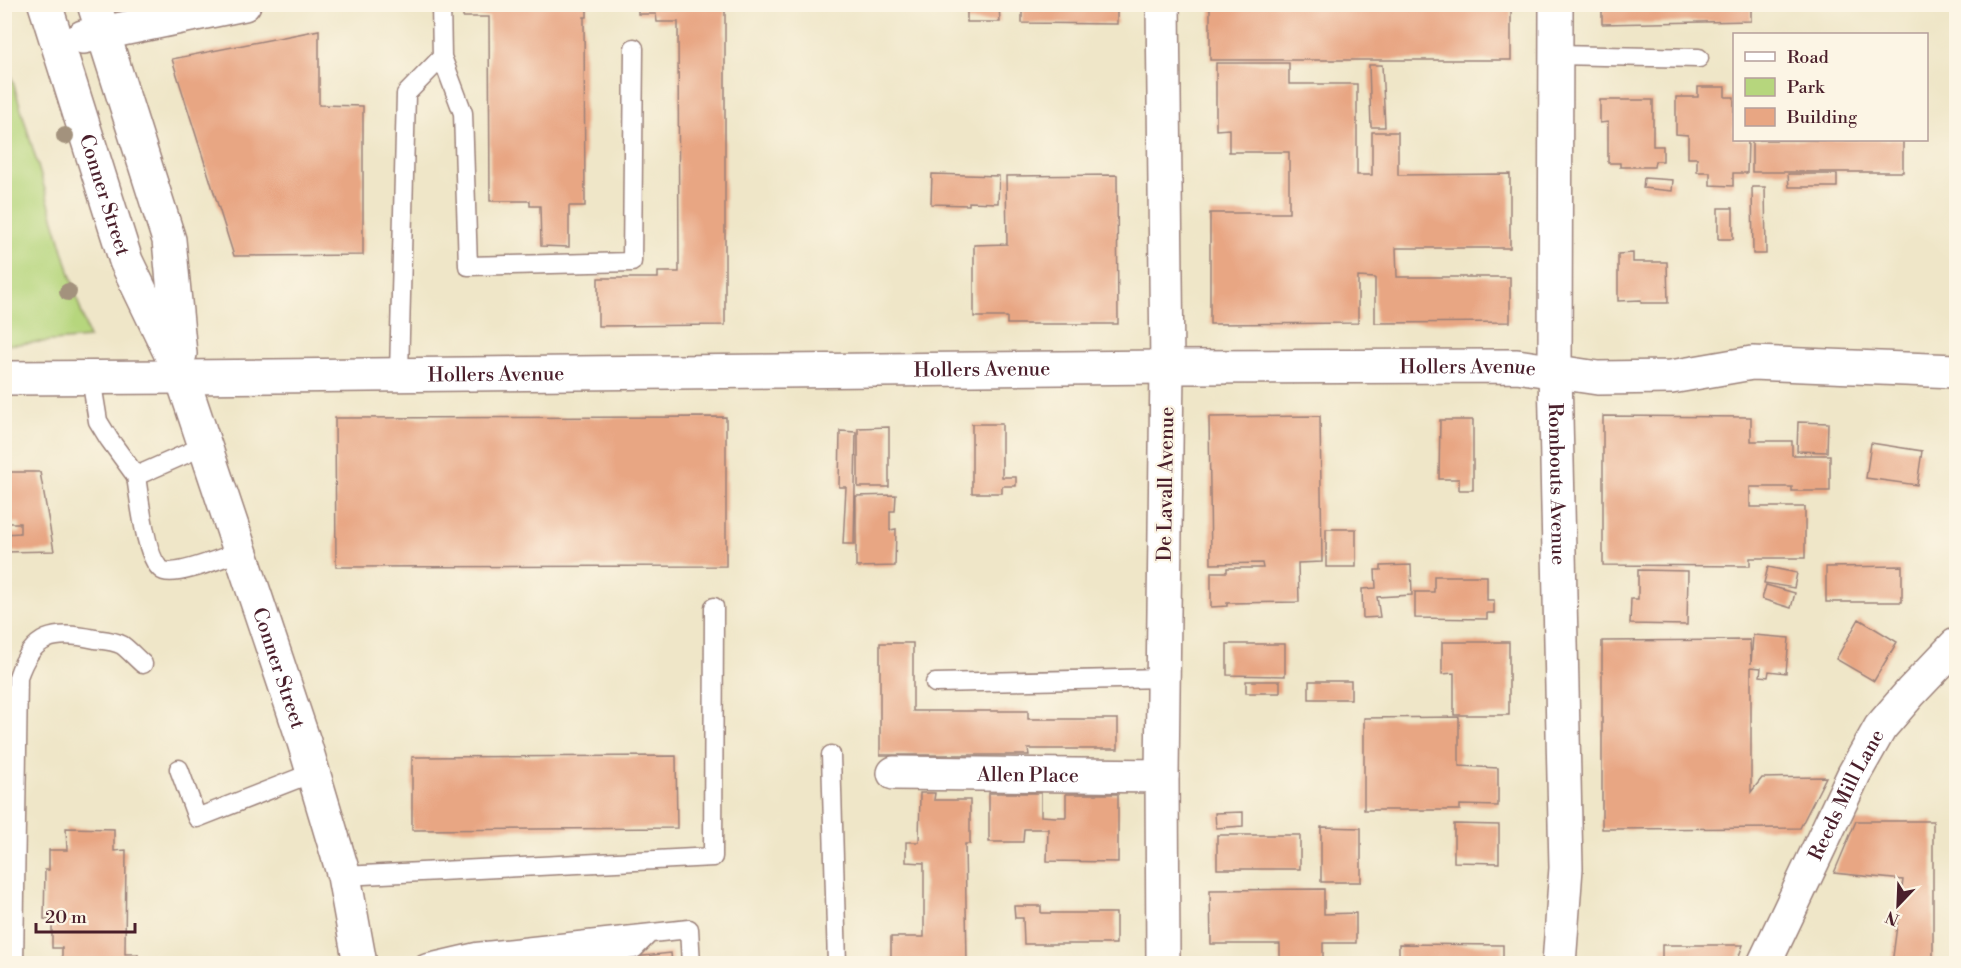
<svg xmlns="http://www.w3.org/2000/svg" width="1961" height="968" viewBox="0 0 1961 968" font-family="'Libre Bodoni',serif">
	<rect width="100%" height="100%" fill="#fcf5e5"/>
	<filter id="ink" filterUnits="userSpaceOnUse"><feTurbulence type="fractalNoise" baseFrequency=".0167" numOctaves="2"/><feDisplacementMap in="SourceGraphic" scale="12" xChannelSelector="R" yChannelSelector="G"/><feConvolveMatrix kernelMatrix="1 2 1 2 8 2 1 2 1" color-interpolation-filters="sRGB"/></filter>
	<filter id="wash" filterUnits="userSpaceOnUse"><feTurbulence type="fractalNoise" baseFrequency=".008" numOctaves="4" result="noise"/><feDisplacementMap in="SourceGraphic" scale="24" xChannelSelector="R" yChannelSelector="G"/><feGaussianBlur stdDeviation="1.35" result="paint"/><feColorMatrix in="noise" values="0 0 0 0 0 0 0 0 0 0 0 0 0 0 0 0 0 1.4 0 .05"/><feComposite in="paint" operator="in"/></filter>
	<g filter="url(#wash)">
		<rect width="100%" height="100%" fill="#efe6c8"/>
		<path fill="#b6d67d" stroke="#807a54" stroke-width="1.5" d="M4,55H5L89,338L5,345Z"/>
		<g id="blocks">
			<path fill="#e8a683" d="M463,4H587V17H584L585,206H569V247L541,246L540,206H530V201H490L489,17H463Z
				M638,4H725V325L598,326V278H658V272H679L678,22H657L656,14H638Z
				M967,4H999L1000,22H967Z
				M1022,4H1117V24L1022,23Z
				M1210,4H1511V60H1210Z
				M1602,4H1751V21L1602,24Z
				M319,30V105L363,106V255L234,256L172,59Z
				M1216,63H1289V84H1357V175H1372V132H1398V175L1510,174V248H1396L1397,277H1510V322L1375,323V278L1358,277V323L1210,324V213H1289V152H1229V129L1216,130Z
				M1369,65H1382L1385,127H1371Z
				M1698,87H1725V97H1734V140H1748L1747,173H1733V186L1710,185V172H1697V158H1688V135L1676,134V97H1698Z
				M1600,100H1653V146H1663V161H1655L1654,167H1620V163H1608V122L1600,123Z
				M1752,140H1903V172H1752Z
				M932,174L999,176L998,203L969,202V205L931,204Z
				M1788,174H1837V187H1789Z
				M1117,175L1118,324H1007V317H974V245L1007,244L1006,176Z
				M1644,178L1673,180L1672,191L1643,188Z
				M1752,187H1765L1766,254H1753Z
				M1718,208H1733V239H1718Z
				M1633,253V262H1667L1668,303H1641V300L1618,301V254Z
				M1320,416L1322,562L1298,563L1299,602L1227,603V606L1211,607V572H1227V568H1263L1262,563L1211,564L1209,417Z
				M1603,416L1751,417V441H1792V455H1830V491H1792V487H1750V507H1805V558H1750V566L1603,565Z
				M726,417V566L336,567L335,418Z
				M1440,420H1473V490H1459V479H1439Z
				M1798,422L1828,423L1827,452L1797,451Z
				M972,424H1002V477H1016V486H1002V493H972Z
				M889,427V487H858V428Z
				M840,431L856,432L854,544H843L846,487H839Z
				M1871,443L1922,451L1917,485L1866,478Z
				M4,472H40L54,551L4,552V534L20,533V523H4Z
				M896,495L895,511H890V530L896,529L895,566L856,567V496Z
				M1326,529H1356V567H1326Z
				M1411,565L1412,595L1377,597L1380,617L1363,618L1362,589L1376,588L1375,570H1381V566Z
				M1902,566V602H1826V567Z
				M1768,567L1797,573L1794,588L1764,583Z
				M1638,570L1688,571L1687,625L1630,624L1631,599H1638Z
				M1434,576H1487V600H1494V613H1487V619L1415,618V592H1434Z
				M1766,585L1795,593L1791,608L1762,599Z
				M1859,619L1897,642L1874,681L1836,659Z
				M1753,635L1789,638L1786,673L1769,671L1768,677L1760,676L1761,668L1751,667V792L1762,778L1826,777L1800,828L1602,829V641L1750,640L1751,664Z
				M1442,642H1509V715H1454V673L1442,674Z
				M880,643H913V711H1028V719H1118V749H1028L1029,755H880Z
				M1227,644H1285V676L1227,675Z
				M1246,681H1280V693H1246Z
				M1309,681H1351V699H1309Z
				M1459,717V766L1498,768V806L1460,805V810H1364V718Z
				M676,756L677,828L412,830V757Z
				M920,793H935L934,800H970V844H965L967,964H891V937H924V863L906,862V842H919Z
				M989,793H1041V816L1055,817H1066V794H1118V862L1047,861L1048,829H1024L1023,842H989Z
				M1243,812V826L1216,828L1215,813Z
				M1856,821H1933V964H1892L1903,880L1834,873Z
				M1454,824L1499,825V863L1454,862Z
				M1321,827L1361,828V882H1321Z
				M66,828L114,829V851L126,850L125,954H138V964H62V948H52V920L44,919L45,870H49V850H67Z
				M1217,835H1300V869H1217Z
				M1324,889V914L1356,913V943H1323V964H1280V944H1211L1210,890Z
				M1014,906H1041V913H1116V944H1024L1023,918H1015Z
				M1399,944L1503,945V964H1399Z
				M1662,945H1743L1736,964H1662Z
				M671,953L672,964H588V962Z"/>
		</g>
	</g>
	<g filter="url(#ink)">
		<use href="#blocks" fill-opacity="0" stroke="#9c827a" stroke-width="1.5"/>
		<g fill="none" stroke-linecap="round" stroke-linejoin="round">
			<g stroke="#9c827a" stroke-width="21">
				<path id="service" d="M1556,55L1699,58
					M442,57L463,113L468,266L632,262L634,48
					M399,374L406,94L442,57L441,4
					M91,378L98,421L109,439L136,476L204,446
					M136,476C139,495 146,565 164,571C180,576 223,557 239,552
					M935,683L1163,678
					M831,755L837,964
					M179,769L197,818L312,773
					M344,876L713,857L714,607
					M14,964L18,677C32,635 54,630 95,639C103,640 115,641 122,645C129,650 136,658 143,664
					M424,964L476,952L689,929L691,964
					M517,964L634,949L649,934"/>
			</g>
			<g stroke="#9c827a" stroke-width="36">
				<g id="minor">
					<path d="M1163,4L1167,367L1162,776L1163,964"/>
					<path id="s1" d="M1556,4L1555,371L1566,868L1559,964"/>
					<path id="s2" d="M182,377L1167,367L1517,366L1598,378L1671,377L1752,363L1956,371"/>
					<path id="s3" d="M894,773L1162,776"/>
					<path id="s4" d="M1764,964L1854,774L1880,728L1911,692L1956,645"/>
				</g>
			</g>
			<g stroke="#9c827a" stroke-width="36">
				<path id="tertiary" d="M4,378L182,377"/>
			</g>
			<g stroke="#9c827a" stroke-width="36">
				<g id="secondary">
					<path id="s5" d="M45,4L126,261L182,377L304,742L344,876L360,964"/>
					<path d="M94,4L169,240L180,354"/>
					<path d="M83,37L244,4"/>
				</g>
			</g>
			<use href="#service" stroke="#fff" stroke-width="18"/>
			<use href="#minor" stroke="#fff" stroke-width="33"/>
			<use href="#tertiary" stroke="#fff" stroke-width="33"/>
			<use href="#secondary" stroke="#fff" stroke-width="33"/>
		</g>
		<g fill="#a3927d">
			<circle cx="65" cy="136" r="9"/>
			<circle cx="68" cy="292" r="9"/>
		</g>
	</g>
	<g text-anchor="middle" stroke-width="4.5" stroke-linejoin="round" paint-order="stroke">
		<g font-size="20" fill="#4a1f2b" stroke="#fcf5e5">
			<text dy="7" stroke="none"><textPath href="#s5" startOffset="200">Conner Street</textPath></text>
			<text dy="7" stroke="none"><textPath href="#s2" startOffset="1286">Hollers Avenue</textPath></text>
			<text dy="7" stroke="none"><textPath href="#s2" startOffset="800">Hollers Avenue</textPath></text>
			<text dy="7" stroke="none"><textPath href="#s2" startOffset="314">Hollers Avenue</textPath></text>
			<text transform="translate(1165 484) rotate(-89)" y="7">De Lavall Avenue</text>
			<text dy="7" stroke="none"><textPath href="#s1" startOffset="480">Rombouts Avenue</textPath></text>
			<text dy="7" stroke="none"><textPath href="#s5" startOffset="705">Conner Street</textPath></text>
			<text dy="7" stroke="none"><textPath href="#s3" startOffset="134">Allen Place</textPath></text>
			<text dy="7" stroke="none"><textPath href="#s4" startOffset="188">Reeds Mill Lane</textPath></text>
		</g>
	</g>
	<rect width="1961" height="968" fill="none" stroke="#fcf5e5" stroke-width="24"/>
	<rect x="1733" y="33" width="195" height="108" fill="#fcf5e5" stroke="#b59f9b" stroke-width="1.5"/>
	<rect x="1745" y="52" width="30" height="9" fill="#ffffff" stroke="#b59f9b" stroke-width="1.5"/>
	<text x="1787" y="63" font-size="18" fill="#4a1f2b">Road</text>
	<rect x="1745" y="78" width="30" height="18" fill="#b6d67d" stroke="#b59f9b" stroke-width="1.5"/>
	<text x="1787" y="93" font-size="18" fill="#4a1f2b">Park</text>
	<rect x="1745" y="108" width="30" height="18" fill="#e8a683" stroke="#b59f9b" stroke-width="1.5"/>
	<text x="1787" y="123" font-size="18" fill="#4a1f2b">Building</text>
	<g transform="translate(1898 905) rotate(203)" stroke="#fcf5e5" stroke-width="4.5" paint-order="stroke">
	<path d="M0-4.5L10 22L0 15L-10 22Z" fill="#4a1f2b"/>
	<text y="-9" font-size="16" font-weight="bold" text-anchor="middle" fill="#4a1f2b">N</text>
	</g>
	<path d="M36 923v9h99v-9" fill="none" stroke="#4a1f2b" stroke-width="3"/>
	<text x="45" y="923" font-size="18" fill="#4a1f2b" stroke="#fcf5e5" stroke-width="4.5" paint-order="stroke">20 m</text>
</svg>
